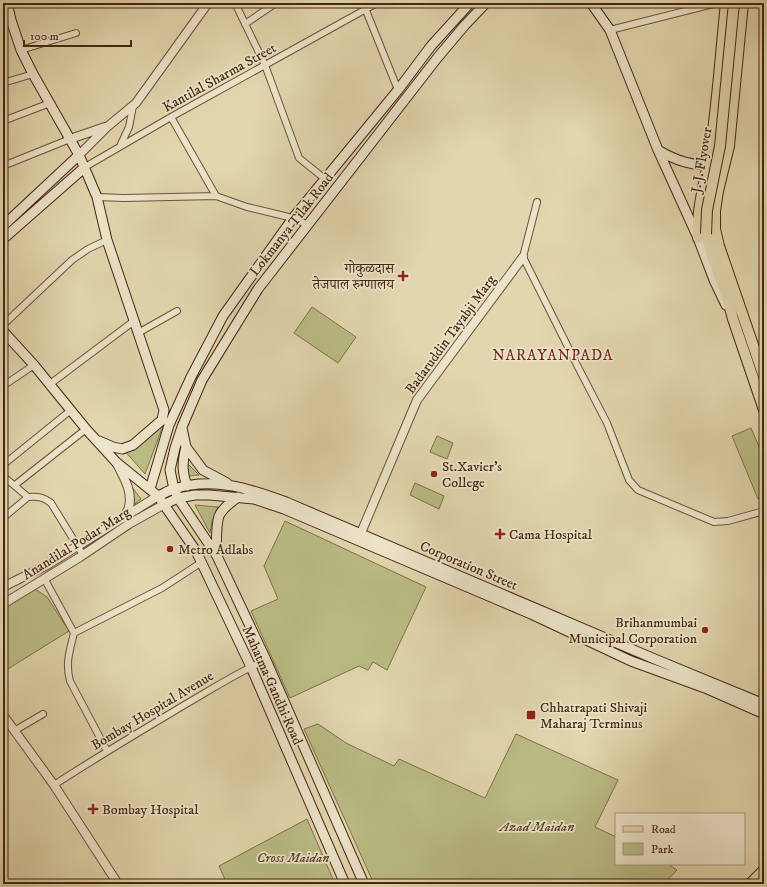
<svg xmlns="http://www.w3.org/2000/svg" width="767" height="887" viewBox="0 0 767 887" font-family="'IM FELL DW Pica','Noto Serif Devanagari',serif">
	<rect width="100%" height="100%" fill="#e2d6ae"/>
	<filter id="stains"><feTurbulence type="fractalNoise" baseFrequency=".005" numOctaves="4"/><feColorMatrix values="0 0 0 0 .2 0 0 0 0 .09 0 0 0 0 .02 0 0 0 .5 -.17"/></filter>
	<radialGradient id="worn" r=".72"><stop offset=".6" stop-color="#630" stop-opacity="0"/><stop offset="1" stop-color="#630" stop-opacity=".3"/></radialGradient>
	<path fill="#babc85" stroke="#80704b" d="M312,307L356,337L338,363L294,333Z
		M164,423L145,474L124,450Z
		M751,428L764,458V497L758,499L732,436Z
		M437,436L453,443L447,459L430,452Z
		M186,462L199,475L189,476Z
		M415,483L444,496L439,509L410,495Z
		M132,487L141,499L135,504Z
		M195,505L218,507L212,521L210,533Z
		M285,521L426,587L387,670L373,662L368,670L359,666L290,698L251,611L278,599L264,566Z
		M35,589L47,597L69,631L3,672V609Z
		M318,724L346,743L394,766L399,759L485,798L516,734L618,780L595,827L616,837V864H668L677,870L664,884H374L304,729Z
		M307,819L335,884H227L219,866Z"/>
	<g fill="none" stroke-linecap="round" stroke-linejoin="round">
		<g stroke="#6c5138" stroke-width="8">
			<path id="minor" d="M235,3L265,65L299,158L325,179
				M363,3L398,90
				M3,22L11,20
				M245,24L276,3
				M610,30L717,3
				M21,50L76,33
				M3,83L33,74
				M171,117L216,196
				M3,121L50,103
				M121,144L129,127L133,106
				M3,166L70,139
				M85,167L171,117L377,3
				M97,197L124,198L216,196L247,207L293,218L308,225
				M537,202L523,257L578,367L607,423L629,480L638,490L714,522L728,521L764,511
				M3,325L72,260L88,249L107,240
				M138,333L177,311
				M50,384L134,321
				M3,386L34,365
				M3,465L71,410
				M3,476L28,497C38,496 43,497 51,503L83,555
				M15,485L86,429
				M3,518L28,497
				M44,578L74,633
				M74,633L162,588L202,562
				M74,633C70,650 65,663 70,681L107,751
				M14,731L43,714
				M54,785C97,757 141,731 186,704C212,689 238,672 266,660"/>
		</g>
		<g stroke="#6c5138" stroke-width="10">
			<path id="tertiary" d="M70,139L105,127
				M79,155L107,127L136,103L208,3
				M116,462C123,476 133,491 129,507C128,511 125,515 123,518
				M358,540L417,400L523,257
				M3,587L47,565L158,496
				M3,604L80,557L129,524L163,505
				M3,715L54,785L118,884"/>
		</g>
		<g stroke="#452511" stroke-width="11">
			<path id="secondary" d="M7,3L11,20L21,50L33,74L79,155L97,197L107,240L164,410L162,420L133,445L122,449L113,447L99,441
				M591,3L610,30L658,150L698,238L714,280L726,305
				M658,150C673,159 696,169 713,162
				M3,226L79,155
				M3,239L85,167
				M3,331L34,365L86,429L116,462L158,496L196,551L251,667L345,884
				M182,428L186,447L203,470L227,483
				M186,447C182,462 182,472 187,486
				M150,489L169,425L191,377L223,316L293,218L398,90L431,46L470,3
				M158,496C163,494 169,490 174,489C212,476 251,489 286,502L657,660L764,704
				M163,505L178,498L195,495H209L254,499L284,509L531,614L631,661L705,688L764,714
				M217,555C216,548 216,520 220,514C224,507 231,502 238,497
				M364,884L266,660L217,556L178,498L174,489L170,470L175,448L182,427L202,380L258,289L438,57L465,25L486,3"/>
		</g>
		<g stroke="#452511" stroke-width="12">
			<path id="primary" d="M743,3L729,146L718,191L715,211V229L719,246L764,377
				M706,234L712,256L727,297L733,319L764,410
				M698,238C696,207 707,177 711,145C718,98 721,50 726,3
				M750,884L764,870"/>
		</g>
		<use href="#minor" stroke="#ece4ca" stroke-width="6"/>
		<use href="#tertiary" stroke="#ece4ca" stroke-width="8"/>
		<use href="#secondary" stroke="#ece4ca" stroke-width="9"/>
		<use href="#primary" stroke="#e2d6ae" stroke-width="10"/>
		<g stroke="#452511" stroke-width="12" stroke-linecap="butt">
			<path id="primary-bridge" d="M706,234L707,210L720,146L734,3"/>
		</g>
		<use href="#primary-bridge" stroke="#e2d6ae" stroke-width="10"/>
	</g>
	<g fill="#8f2418" stroke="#ece4ca" stroke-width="1.5">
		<path d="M401 270h4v4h4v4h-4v4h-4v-4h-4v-4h4z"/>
		<circle cx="434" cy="474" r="4"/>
		<path d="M498 528h4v4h4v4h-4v4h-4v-4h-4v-4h4z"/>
		<circle cx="170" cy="549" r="4"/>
		<circle cx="705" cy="630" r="4"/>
		<rect x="526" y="710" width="10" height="10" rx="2"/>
		<path d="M91 803h4v4h4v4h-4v4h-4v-4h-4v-4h4z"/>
	</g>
	<g text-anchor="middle" stroke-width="3.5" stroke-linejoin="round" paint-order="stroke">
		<g font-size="14" fill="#452511" stroke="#ece4ca">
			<text transform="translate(219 77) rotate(-29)" y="5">Kantilal Sharma Street</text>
			<text transform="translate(701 160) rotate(-80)" y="5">J. J. Flyover</text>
			<text transform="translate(291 224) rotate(-52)" y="5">Lokmanya Tilak Road</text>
			<text transform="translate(450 334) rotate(-54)" y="5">Badaruddin Tayabji Marg</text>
			<text transform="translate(76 543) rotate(-32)" y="5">Anandilal Podar Marg</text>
			<text transform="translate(469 565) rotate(23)" y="5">Corporation Street</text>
			<text transform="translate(273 685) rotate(66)" y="5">Mahatma Gandhi Road</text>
			<text transform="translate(152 710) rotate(-31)" y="5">Bombay Hospital Avenue</text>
		</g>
		<g font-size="14" fill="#452511" stroke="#ece4ca" text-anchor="start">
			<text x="394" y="273" text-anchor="end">गोकुळदास<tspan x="394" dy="16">तेजपाल रुग्णालय</tspan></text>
			<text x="442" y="471">St.Xavier's<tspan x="442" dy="16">College</tspan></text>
			<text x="509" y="539">Cama Hospital</text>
			<text x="178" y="554">Metro Adlabs</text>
			<text x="697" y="627" text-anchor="end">Brihanmumbai<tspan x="697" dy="16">Municipal Corporation</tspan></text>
			<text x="540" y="712">Chhatrapati Shivaji<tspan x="540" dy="16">Maharaj Terminus</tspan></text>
			<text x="102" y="814">Bombay Hospital</text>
		</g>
		<g font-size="14" font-style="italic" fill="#5c4328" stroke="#ece4ca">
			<text x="537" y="831">Azad Maidan</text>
			<text x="293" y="862">Cross Maidan</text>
		</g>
		<g font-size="15" letter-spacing="1" fill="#7a1f14" stroke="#ece4ca">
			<text x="553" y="360">NARAYANPADA</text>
		</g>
	</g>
	<rect width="767" height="887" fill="none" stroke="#e2d6ae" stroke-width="16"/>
	<rect x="4" y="4" width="759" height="879" fill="none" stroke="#452511" stroke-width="2"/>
	<rect x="8" y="8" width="751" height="871" fill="none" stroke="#452511"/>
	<rect x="615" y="813" width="130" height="52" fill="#ece4ca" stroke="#a99880"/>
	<rect x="623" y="826" width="20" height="6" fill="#e2d6ae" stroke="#a99880"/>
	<text x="651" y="833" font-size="12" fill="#452511">Road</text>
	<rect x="623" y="843" width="20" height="12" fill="#babc85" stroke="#a99880"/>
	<text x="651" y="853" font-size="12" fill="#452511">Park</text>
	<path d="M24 40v6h107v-6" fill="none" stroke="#452511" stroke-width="2"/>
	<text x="30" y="40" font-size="12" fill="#452511" stroke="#ece4ca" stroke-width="3" paint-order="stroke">100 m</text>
	<rect width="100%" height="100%" filter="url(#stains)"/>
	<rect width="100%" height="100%" fill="url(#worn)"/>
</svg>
